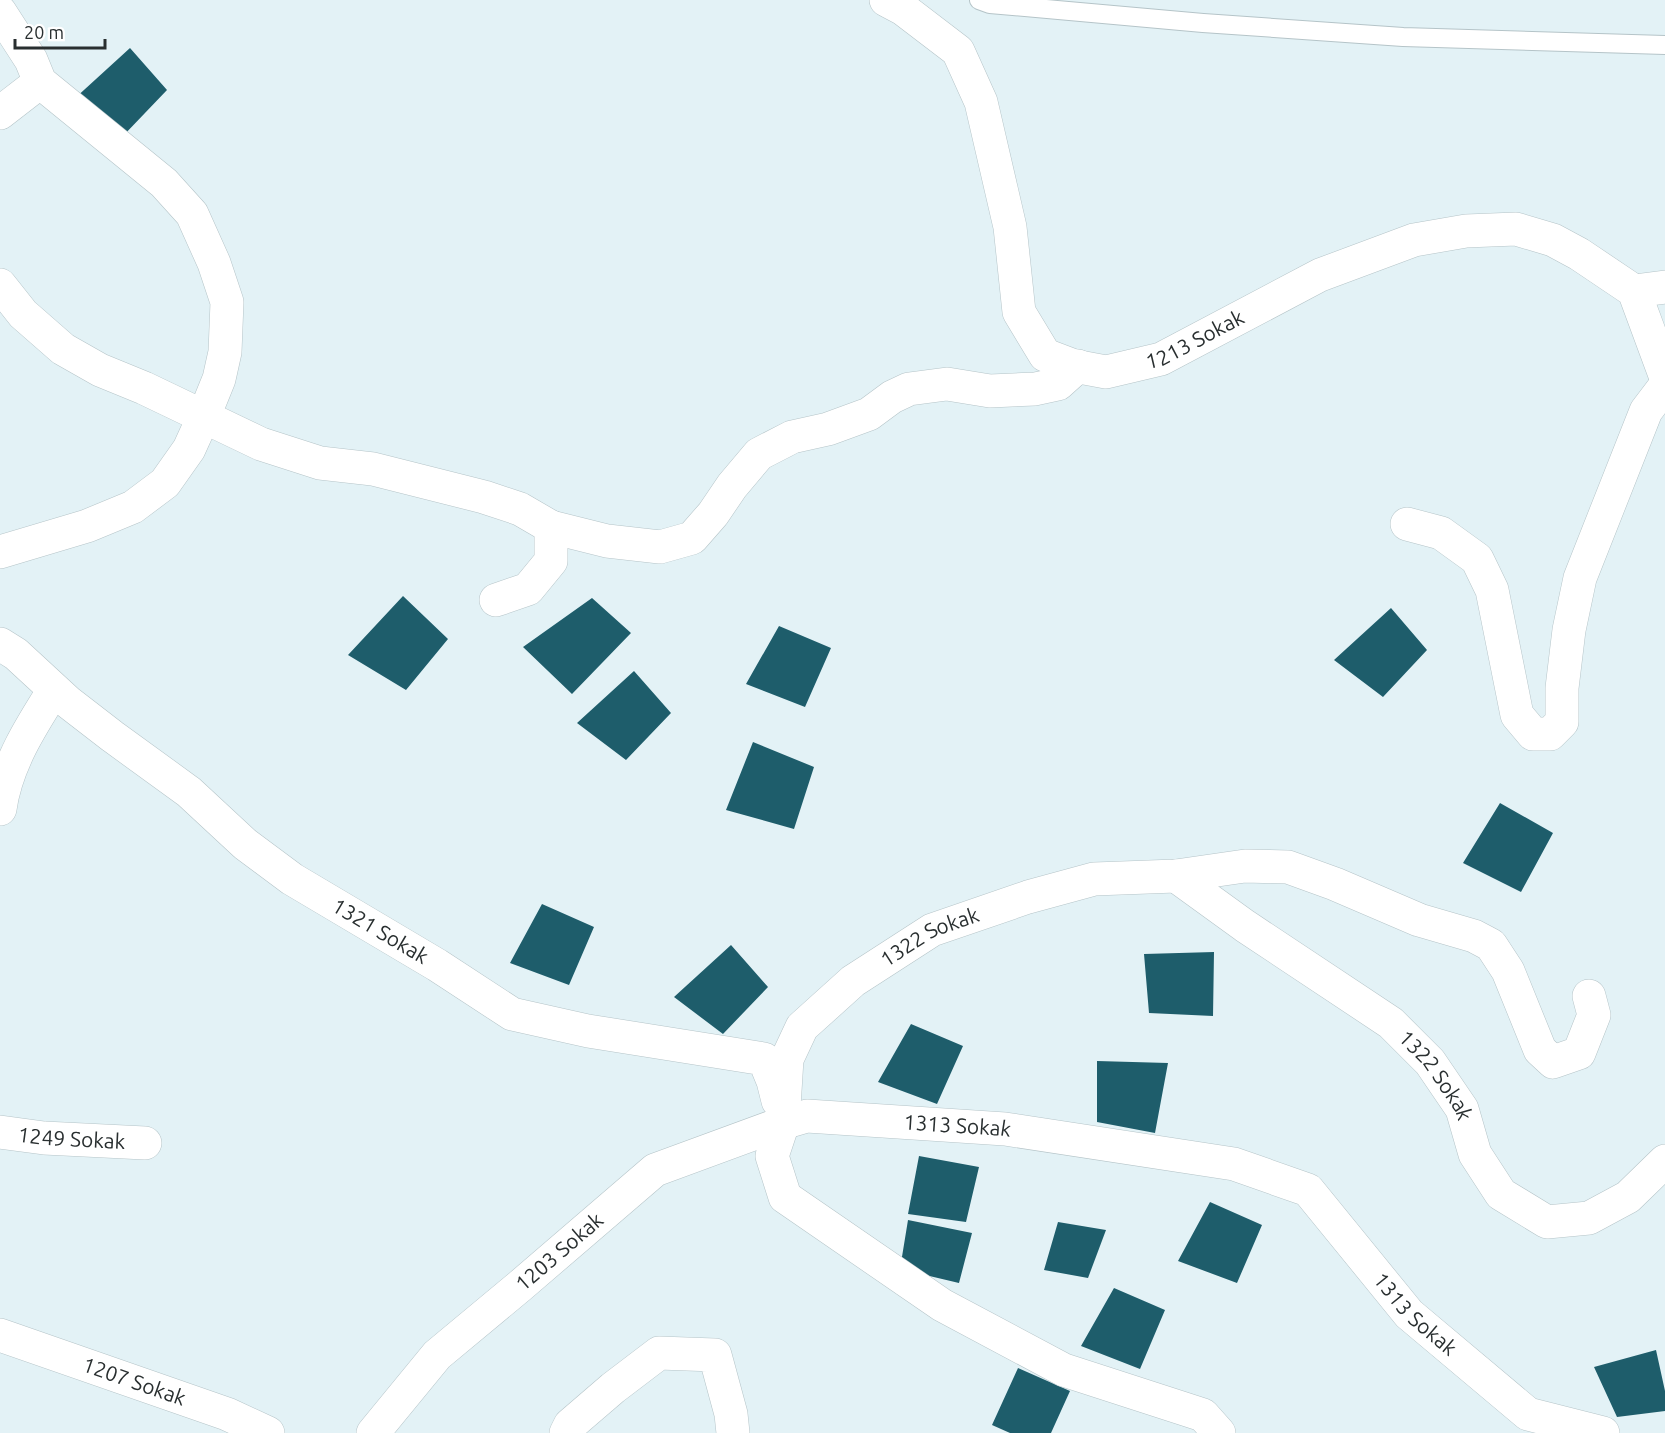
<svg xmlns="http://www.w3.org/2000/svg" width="1665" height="1433" viewBox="0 0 1665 1433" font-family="Ubuntu,sans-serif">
	<rect width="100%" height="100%" fill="#e3f2f6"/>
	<path fill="#1e5d6b" d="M130,48L167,90L122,137L73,100Z
		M403,596L448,639L406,690L348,655Z
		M592,598L631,633L572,694L523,647Z
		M1391,608L1427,650L1383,697L1334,660Z
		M779,626L831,648L805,707L746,684Z
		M634,671L671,713L626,760L577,723Z
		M753,742L814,767L794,829L726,810Z
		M1500,803L1553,833L1521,892L1463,863Z
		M542,904L594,927L569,985L510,963Z
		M731,945L768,987L723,1034L674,997Z
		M1214,952L1213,1016L1149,1013L1144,954Z
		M911,1024L963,1046L937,1104L878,1082Z
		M1097,1061L1168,1063L1155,1133L1097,1122Z
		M919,1156L979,1167L966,1222L908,1214Z
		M1210,1202L1262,1225L1237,1283L1178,1261Z
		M908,1220L972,1233L959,1283L900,1269Z
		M1058,1222L1106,1230L1088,1278L1044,1270Z
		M1114,1288L1165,1310L1140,1369L1081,1346Z
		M1656,1350L1665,1391V1411L1617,1417L1594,1367Z
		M1018,1368L1070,1391L1051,1433H1010L992,1425Z"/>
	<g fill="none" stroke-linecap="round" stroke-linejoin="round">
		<g stroke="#b5c4c8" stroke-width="20">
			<path id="service" d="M979,0L990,4L1203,23L1403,37L1665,45"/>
		</g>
		<g stroke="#b5c4c8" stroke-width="34">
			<g id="minor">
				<path d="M0,12L31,60L40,82L164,183L192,214L214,263L227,302L225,352L219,379L204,416L189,449L165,483L133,507L87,526L0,552"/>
				<path d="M0,113L40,82"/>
				<path d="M0,285L23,314L63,349L100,370L144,388L261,444L320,463L373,469L484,497L520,509L551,527V561L528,589L496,600"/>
				<path d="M1634,291L1665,287"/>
				<path d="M1407,524L1441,533L1477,559L1492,590L1517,715L1533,734H1550L1562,722V688L1569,630L1580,578L1646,411L1665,386"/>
				<path d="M551,527L607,541L660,547L692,538L713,514L732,486L759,454L792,437L828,429L869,414L892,397L909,389L947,384L990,391L1035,389L1058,384L1078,366"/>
				<path id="s1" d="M0,644L16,654L68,702L112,736L189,792L245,844L292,879L437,965L512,1014L588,1031L764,1059L773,1081L778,1101"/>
				<path d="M0,809C6,765 31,726 54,690"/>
				<path id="s2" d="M1176,876L1245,926L1391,1023L1430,1062L1462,1109L1475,1154L1501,1194L1547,1222L1589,1218L1628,1197L1665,1161"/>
				<path id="s3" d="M0,1132L44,1138L145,1143"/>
				<path id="s4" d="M0,1335L227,1414L268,1433"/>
				<path id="s5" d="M373,1433L437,1355L520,1286L655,1170L783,1123L807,1116L1005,1129L1234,1164L1308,1190L1409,1314L1528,1414L1603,1433"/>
				<path d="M566,1433L570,1425L613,1388L659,1353L715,1355L731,1414L733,1433"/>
				<path id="s6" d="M1219,1433L1203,1415L1064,1370L942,1305L785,1197L772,1156L783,1123L787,1059L802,1027L853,981L932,930L1028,897L1094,879L1176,876L1245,866L1288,867L1335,884L1419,920L1474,936L1491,945L1508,971L1540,1050L1553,1062L1579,1053L1594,1015L1589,996"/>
			</g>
		</g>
		<g stroke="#b5c4c8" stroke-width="34">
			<g id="tertiary">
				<path id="s7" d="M886,0L903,9L958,51L981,102L1010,227L1019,312L1045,355L1074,366L1106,372L1161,359L1320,275L1414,240L1466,231L1516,229L1553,240L1579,254L1634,291L1665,375"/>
			</g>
		</g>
		<use href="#service" stroke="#fff" stroke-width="18"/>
		<use href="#minor" stroke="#fff" stroke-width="33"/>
		<use href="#tertiary" stroke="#fff" stroke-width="33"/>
	</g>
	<g text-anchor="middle" stroke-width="6" stroke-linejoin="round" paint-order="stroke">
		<g font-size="21" fill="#292f30" stroke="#fff">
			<text dy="7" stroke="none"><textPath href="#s7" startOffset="567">1213 Sokak</textPath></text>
			<text dy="7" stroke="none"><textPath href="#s1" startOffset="478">1321 Sokak</textPath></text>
			<text dy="7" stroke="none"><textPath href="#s6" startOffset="834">1322 Sokak</textPath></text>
			<text dy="7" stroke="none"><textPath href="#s2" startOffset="330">1322 Sokak</textPath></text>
			<text dy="7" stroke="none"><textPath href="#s5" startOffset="699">1313 Sokak</textPath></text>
			<text dy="7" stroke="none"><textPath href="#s3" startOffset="72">1249 Sokak</textPath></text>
			<text dy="7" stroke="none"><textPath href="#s5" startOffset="261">1203 Sokak</textPath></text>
			<text dy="7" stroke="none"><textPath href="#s5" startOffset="1221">1313 Sokak</textPath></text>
			<text dy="7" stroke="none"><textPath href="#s4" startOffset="142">1207 Sokak</textPath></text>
		</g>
	</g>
	<path d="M15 39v9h90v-9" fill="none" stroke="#292f30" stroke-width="3"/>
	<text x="24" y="39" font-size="18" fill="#292f30" stroke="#ffffff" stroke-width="4.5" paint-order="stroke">20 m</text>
</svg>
